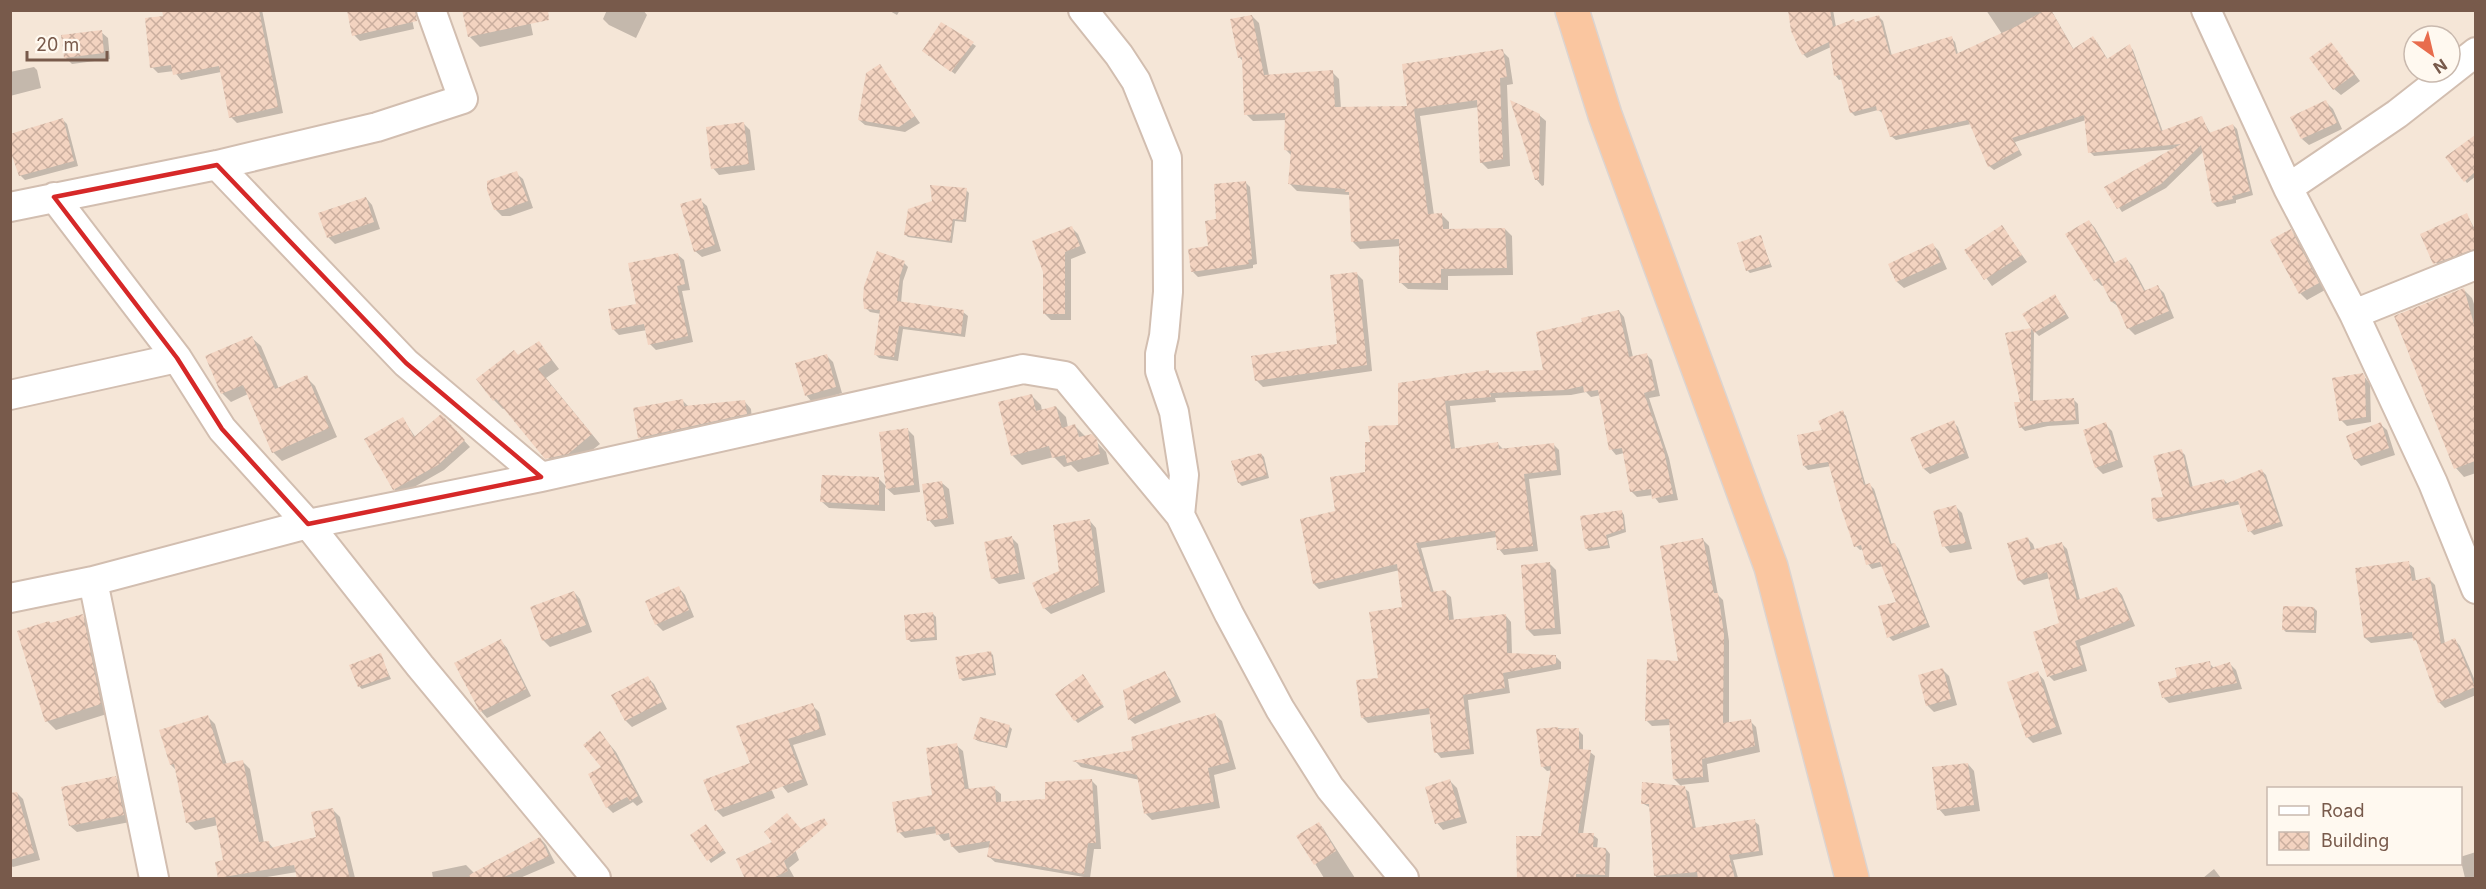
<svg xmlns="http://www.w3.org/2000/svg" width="2486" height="889" viewBox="0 0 2486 889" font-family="Inter,sans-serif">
	<defs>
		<pattern id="building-cross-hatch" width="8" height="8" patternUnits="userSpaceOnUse" patternTransform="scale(1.5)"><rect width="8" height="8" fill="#f3d3c0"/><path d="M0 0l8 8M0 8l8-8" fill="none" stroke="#caae9e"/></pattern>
	</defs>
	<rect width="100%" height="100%" fill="#fdf5e9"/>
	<path fill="#f5e6d7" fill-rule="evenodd" d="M11,11H2475V878H11ZM2414,36H2450V72H2414ZM2268,788H2460V864H2268Z"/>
	<path fill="#0003" d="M163,10H262L283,113L237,123L231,117L221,72L181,80L174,71L158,73L152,67L165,17Z
		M410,10L414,29L360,41L354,35Z
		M528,10L533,35L480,47L470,37Z
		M607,10H643L647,15L636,38L609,25L603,19Z
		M888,10H900L897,15Z
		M1789,10H1833L1836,27L1879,17L1883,21L1892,56L1951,38L1955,42L1958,54L2002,34L1986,10H2051L2074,50L2097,42L2108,60L2129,46L2133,50L2163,132L2201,117L2211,134L2233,125L2237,129L2253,195L2236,200V203L2217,207L2213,203L2204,151L2166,188L2122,212L2106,188L2176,149L2094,156L2090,152L2086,120L2015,142L2022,155L1994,170L1989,166L1971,124L1896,140L1891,136L1884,114L1878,110L1855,116L1851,112L1842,79L1839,80L1835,75L1831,47L1807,58L1803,54Z
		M1252,16L1259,23L1269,76L1332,72L1339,79L1341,109L1409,108L1502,51L1509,58L1513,84L1507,85L1510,166L1488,169L1481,162L1479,107L1420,116L1434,215H1442L1449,222V230L1505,229L1512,236L1513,275L1448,276V290L1408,289L1400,282L1401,246L1360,249L1353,242L1350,195L1297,191L1290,184L1292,156L1286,150V120L1253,121L1246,114L1244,62L1239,57Z
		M101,32L108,38L110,59L72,64L65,57Z
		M973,44L976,46L955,74L927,53Z
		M2337,51L2360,81L2341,95L2334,89Z
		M879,66L920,123L905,132L865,125L859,120Z
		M34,67L37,70L41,88L10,96V72Z
		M2326,102L2333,109L2342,129L2309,145L2302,139Z
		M1539,115L1546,121L1544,185L1542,186L1536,179Z
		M62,119L67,124L78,166L25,180L20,175Z
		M744,124L750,130L755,170L719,175L713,168Z
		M2476,138V176L2467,183L2447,158Z
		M516,173L523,179L533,208L510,216H502L495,209Z
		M1245,182L1250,187L1257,264L1253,265V268L1198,277L1193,272L1210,247L1218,220Z
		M966,190L969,193L966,222L955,221L952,243L908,237L905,234Z
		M366,198L372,205L380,229L335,244L328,237Z
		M700,200L707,206L721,251L702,257L695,251Z
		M2467,215L2476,231V252L2438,266L2422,235Z
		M2089,221L2095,228L2116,264L2126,259L2132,265L2146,292L2158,287L2164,293L2174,318L2135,335L2128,328L2119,307L2112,302L2104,285L2102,286L2096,280Z
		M2002,227L2027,262L1992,286L1966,250Z
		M1072,228L1078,234L1086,253L1071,259V320H1051L1044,313Z
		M2291,231L2297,237L2325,290L2307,300L2300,293Z
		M1760,237L1772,267L1750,273L1747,270Z
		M1933,245L1939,251L1947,269L1904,288L1897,282L1890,265Z
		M677,254L684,260L690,290L682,291L693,342L656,350L650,344L647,330L619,335L613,329L638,306Z
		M904,263L908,267L903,281L901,303L963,312L968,316L965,337L903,329L898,361L879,358L875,354L881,314L870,312L866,308Z
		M1357,274L1363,280L1372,371L1263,387L1256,380L1338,345Z
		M2463,289L2472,298L2476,310V473L2464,477L2456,468Z
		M2058,300L2069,318L2039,336L2034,331L2033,402L2074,400L2078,404L2079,424L2048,426L2025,431L2021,427L2022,403L2006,334L2033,329Z
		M1619,311L1624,317L1633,357L1646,354L1652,360L1660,396L1649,398L1669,458L1678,500L1659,503L1653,495L1637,497L1631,491L1624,453L1616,455L1611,449L1601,395L1591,397L1586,392L1571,395L1495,398L1496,402L1450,406L1455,449L1498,444L1503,449L1553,444L1559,450L1561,475L1529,479L1538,551L1504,555L1499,549L1497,537L1421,548L1434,593L1445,592L1451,597L1454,621L1506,616L1511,622L1512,654L1555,656L1561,662V669L1508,679L1510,693L1468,700L1474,754L1441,758L1436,752L1431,714L1368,723L1362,717L1379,679L1404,609L1400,570L1319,589L1314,584L1336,512L1367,474L1372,444L1488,372L1491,374L1545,372L1584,324Z
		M252,338L261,346L279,389L306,377L315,386L337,437L282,461L273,452L248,394L231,402L222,393Z
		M539,343L559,369L546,378L600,444L577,462L556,467L505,408L503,409L494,400L478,379Z
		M826,355L833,362L842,393L812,402L806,395Z
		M2363,375L2370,384L2371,422L2347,426L2341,420Z
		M1031,395L1041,405L1042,411L1056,407L1066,417L1068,428L1075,426L1086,437L1091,436L1106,452L1109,464L1078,472L1071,465L1064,467L1054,457L1022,465L1012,455Z
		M682,400L689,407L745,402L751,409L752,420L646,444L640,438Z
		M1842,412L1846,416L1866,486L1870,485L1874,489L1892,545H1895L1899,549L1930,627L1893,641L1889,637L1898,603L1883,566L1872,569L1868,564L1864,549L1860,550L1856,546L1831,466L1808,470L1804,466L1825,432Z
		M441,416L470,447L444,470L400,495L394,489L403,419L416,438Z
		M1953,422L1958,427L1969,458L1930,474L1924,469L1912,438Z
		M2105,424L2112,431L2123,467L2103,474L2096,467Z
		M2380,424L2387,430L2395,455L2361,466L2355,459Z
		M908,430L914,436L920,492L894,495L885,487V511L829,508L822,502L879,479L887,487Z
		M2181,451L2185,455L2193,488L2224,480L2228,484L2262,471L2266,475L2283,526L2254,535L2250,531L2241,504L2158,522L2154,518L2165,498Z
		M1261,454L1264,457L1269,478L1242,486L1239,483Z
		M942,483L949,489L954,524L935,527L929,520Z
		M1956,507L1962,513L1972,549L1950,553L1944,546Z
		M1622,512L1624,515L1626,532L1608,538L1610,548L1589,551L1586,548Z
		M1090,521L1096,528L1105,592L1051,614L1044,608Z
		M1012,538L1018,544L1025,579L999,584L993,578Z
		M2027,538L2033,544L2035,550L2062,544L2067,549L2080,600L2117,589L2122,595L2135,626L2080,646L2087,671L2054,681L2049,676L2061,624L2050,578L2024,585L2019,580Z
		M1703,540L1709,546L1718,595L1723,600L1729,641V724L1750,721L1756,727L1760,752L1707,764L1709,782L1681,785L1689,792L1696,829L1754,821L1759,825L1763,855L1733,860L1738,878H1656L1651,808L1642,803L1682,787L1674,779L1671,725L1652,726L1646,720L1680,662Z
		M1549,563L1556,570L1561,634L1534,636L1528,630Z
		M2408,563L2414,568L2416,581L2429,579L2435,585L2445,644L2455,640L2460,646L2476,683V695L2445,708L2439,702L2419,645L2414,638L2371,643L2365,638Z
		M679,588L685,595L694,617L663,631L656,624Z
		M574,592L580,599L592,632L550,647L543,640Z
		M2314,608L2317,611L2316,633L2286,632L2283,629Z
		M933,614L936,617L937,640L911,642L908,639Z
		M82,616L92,625L110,713L56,730L47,721L50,625Z
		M501,641L507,648L531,696L487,718L481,711Z
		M990,652L993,655L996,675L963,681L960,678Z
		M380,655L391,679L362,689L359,686Z
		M2209,663L2214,668L2230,664L2236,670L2242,689L2169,703L2163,697L2179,678Z
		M1943,670L1949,676L1957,705L1934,712L1927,705Z
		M1164,673L1170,679L1181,702L1135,724L1129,719Z
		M2038,673L2044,680L2062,734L2033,743L2027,737Z
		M648,678L654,684L667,709L632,727L626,721L613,696Z
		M1085,679L1104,707L1078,723L1075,720Z
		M812,705L819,712L826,735L793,745L808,785L788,793L743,739Z
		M1215,715L1222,721L1236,769L1214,775L1220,808L1152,820L1145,813L1140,780L1081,767L1075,761L1135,751Z
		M208,717L215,724L227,765L243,762L250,769L264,843L268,842L274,849L317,838L333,810L340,817L355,878H299L297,872L261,878L219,877L224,861L218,825L195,830L188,823L177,771L171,765L161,731Z
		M1009,726L1012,729L1007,748L978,741L975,739Z
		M1557,728L1578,730L1583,735V751L1590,752L1595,756L1583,834L1593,835L1598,839L1597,849H1606L1610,854L1609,878H1518V837H1542L1552,770L1547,771L1542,766Z
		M600,733L616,752L643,802L637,806L633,802L613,813L607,807Z
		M956,745L963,751L969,790L994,788L1001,794V803L1047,801L1091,780L1097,786L1101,849H1094L1090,878L995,862L988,856L990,847L959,853L952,846L951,839L944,841L937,833L905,838L899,832L934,797Z
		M1968,764L1974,771L1980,811L1945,816L1939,809Z
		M763,769L775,798L723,817L716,810Z
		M116,778L122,784L130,822L77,832L70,826Z
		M1450,781L1457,788L1467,823L1443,830L1437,823Z
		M17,793L23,799L40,860L13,867L10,865V794Z
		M1318,824L1323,828L1355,878H1324L1298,836Z
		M709,829L726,853L711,863L692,836Z
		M540,838L546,845L555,863L520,878H433L432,872L466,865L474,873Z
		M793,844L799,860L789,868L794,877L747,878Z
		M2476,852V878H2465L2460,857Z
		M2214,869L2221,878H2203Z"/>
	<path fill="url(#building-cross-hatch)" d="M162,10H259L278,107L229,118L219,66L173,75L171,65L150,68L145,18L163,16Z
		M347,10H415L417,21L352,36Z
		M462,10H548L549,20L468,37Z
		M1788,10H1830L1833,27L1854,19L1855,22L1879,15L1890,55L1952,36L1956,54L2017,26L2045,10H2051L2073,49L2093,36L2107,59L2130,44L2161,131L2202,116L2209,133L2233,124L2250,191L2232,196L2233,199L2212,203L2201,145L2161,184L2117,209L2104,187L2181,144L2088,153L2084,115L2012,138L2019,150L1988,167L1968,120L1890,137L1881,110L1877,111L1876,106L1850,113L1840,75L1834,76L1829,42L1802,55L1791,31Z
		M1252,15L1264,75L1333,70L1335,107L1407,106L1402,64L1503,49L1507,77L1500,78L1503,159L1480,163L1477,100L1414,109L1428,214L1442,213L1443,229L1505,228L1507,268L1441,269V283H1399V239L1351,242L1349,192H1345V189L1288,184L1291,151L1284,150L1285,113L1244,115L1242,57L1238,58L1230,19Z
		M941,22L974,42L951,72L922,51Z
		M102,30L104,53L64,58L61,35Z
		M2331,42L2355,74L2333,90L2309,58Z
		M880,64L915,116L899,127L858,120L866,73Z
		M1510,100L1540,114L1539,180H1535Z
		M2326,100L2337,123L2301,139L2290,117Z
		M63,118L74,161L19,176L10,150V134Z
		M744,122L749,164L711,169L706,127Z
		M2475,135V172L2464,182L2445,157Z
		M517,171L528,201L503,210H494L487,190V181Z
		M1246,181L1252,259L1248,260L1249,264L1191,272L1188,249L1208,246L1205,221L1216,219L1214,184Z
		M930,185L967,188L963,220L953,219L950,241L904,235L908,209L932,201Z
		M366,197L374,222L327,238L318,213Z
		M701,198L715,245L694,252L680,204Z
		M2467,213L2475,232V249L2433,264L2420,234Z
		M2089,220L2114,263L2126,257L2144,291L2158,285L2169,311L2127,329L2115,301L2111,302L2099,278L2094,281L2065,234Z
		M2002,225L2022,255L1984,280L1964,250Z
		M1072,226L1080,246L1065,252V314H1043V272L1032,241Z
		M2291,229L2319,283L2299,294L2270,240Z
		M1761,235L1770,264L1746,271L1737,243Z
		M1933,243L1941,262L1896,282L1888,264Z
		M877,251L905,261L900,276L897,301L964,310L961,334L899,326L894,357L874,355L880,310L864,309L863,298L864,286Z
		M678,253L685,284L677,286L688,336L648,345L644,324L612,330L608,309L636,304L628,263Z
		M1357,272L1367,365L1255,381L1251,356L1337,344L1330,275Z
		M2464,288L2475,328V461L2454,469L2394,316Z
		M2055,294L2066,314L2034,333L2031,328L2030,401L2074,398L2076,420L2043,422L2019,428L2014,402H2020L2005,333L2031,328L2022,314Z
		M1619,310L1629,357L1647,353L1655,390L1644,393L1664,451L1673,494L1652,499L1651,489L1630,492L1622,448L1609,450L1598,390L1584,392L1583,386L1565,390L1490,393L1491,397L1445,401L1451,449L1498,442L1499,449L1554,443L1557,470L1524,474L1533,546L1497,550L1495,531L1416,543L1431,592L1446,590L1449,620L1506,614L1507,653L1556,655V664L1503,673L1505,688L1463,695L1470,749L1434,753L1429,708L1361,718L1356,680L1378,678L1369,612L1402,607L1397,564L1313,584L1300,519L1335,511L1330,477L1365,472V442H1370L1368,426L1398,425V383L1489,370V373L1543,370L1536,332L1582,322L1581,318Z
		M252,336L275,389L307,375L329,428L272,453L243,385L221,394L205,356Z
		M539,341L552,360L538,369L592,434L568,454L545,459L496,399L493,401L476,379L514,350L518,355Z
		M827,354L836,387L805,396L795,363Z
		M2363,373L2365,377L2366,417L2339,421L2332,378Z
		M1032,394L1036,411L1056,406L1062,428L1075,424L1079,437L1092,434L1097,440L1100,454L1067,463L1065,455L1052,458L1049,446L1011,456L998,402Z
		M683,399L684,406L745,400L747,414L638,438L633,408Z
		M1843,410L1864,485L1870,483L1890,544L1895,543L1927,623L1887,638L1878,606L1896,602L1880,562L1866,565L1861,545L1854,547L1841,508L1828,462L1803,466L1797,435L1822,430L1818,421Z
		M441,414L465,440L438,465L393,490L364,439L403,417L414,437Z
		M1954,420L1965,453L1923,469L1910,438Z
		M2106,422L2118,460L2095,468L2083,430Z
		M2381,422L2389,448L2354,460L2346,436Z
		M908,428L914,485L886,489L879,432Z
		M2182,449L2190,487L2224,479L2225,484L2262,469L2280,522L2248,532L2238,501L2168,517L2153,519L2151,498L2163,497L2153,456Z
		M1261,453L1267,475L1238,483L1231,461Z
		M822,475L879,477V505L820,502Z
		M942,481L948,518L927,521L922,484Z
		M1956,505L1966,543L1942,547L1933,511Z
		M1622,510L1624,529L1606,535L1608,545L1585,549L1580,516Z
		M1090,519L1099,585L1043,609L1032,583L1059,571L1053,525Z
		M1012,536L1019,573L991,579L984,542Z
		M2028,537L2031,550L2062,542L2077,600L2117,587L2130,620L2075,641L2083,665L2047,677L2033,632L2059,623L2047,572L2018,581L2007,543Z
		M1703,538L1714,593H1718L1724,634L1723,723L1751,719L1755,746L1702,759L1703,777L1673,779L1669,719L1645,721L1647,659L1678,661L1660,546Z
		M2409,561L2412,581L2430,577L2441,644L2455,638L2475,687L2438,703L2416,640L2413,641L2412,632L2364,638L2355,568Z
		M1550,562L1555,628L1526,630L1521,565Z
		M679,586L689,610L655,625L645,601Z
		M574,591L586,625L542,641L530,607Z
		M2283,606L2314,607V630H2282Z
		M933,612L935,637L906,640L904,615Z
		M83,614L101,704L45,722L17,631L49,621L50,623Z
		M501,639L526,689L480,712L454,663Z
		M991,651L994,673L959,679L955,657Z
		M381,653L389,676L358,687L349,665Z
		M2210,661L2211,668L2230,662L2237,683L2162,698L2158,682L2177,677L2175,668Z
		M1943,668L1951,699L1926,706L1918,675Z
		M1165,671L1176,696L1128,720L1123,690Z
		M2038,671L2056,727L2026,738L2007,682Z
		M1083,674L1103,704L1074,721L1055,694Z
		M648,676L662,702L625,721L611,695Z
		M813,703L820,729L788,739L803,779L715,811L703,780L750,763L736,726Z
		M1215,713L1230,762L1208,768L1214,802L1144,814L1137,775L1072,761L1133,750L1131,737Z
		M208,715L223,764L243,760L259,842L269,841L270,848L316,837L311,812L333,808L350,879H297L294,865L218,878L215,862L223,860L215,817L186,823L174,764L170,765L159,730Z
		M980,717L1010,725L1005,746L973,739Z
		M1558,727V729L1579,728V749L1591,750L1578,833H1594L1593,847L1606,848L1605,875L1576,874V879H1517L1516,836H1541L1551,766L1541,767L1536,729Z
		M600,731L610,745L638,796L630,801L627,797L606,808L588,774L601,767L583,745Z
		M957,743L965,789L995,786L996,802L1045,799V782L1092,779L1096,843H1088L1084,874L987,857L990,841L951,847L949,833L936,835L935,826L897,833L892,802L932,795L926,748Z
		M1968,763L1974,805L1937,810L1932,767Z
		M116,776L124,815L69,826L61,787Z
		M1450,779L1461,817L1435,824L1425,787Z
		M1642,782L1685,786L1693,828L1755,819L1759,851L1729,855L1735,879H1698L1697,872L1654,876L1649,804H1641Z
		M17,792L34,853L10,860V793Z
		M787,813L801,829L824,818L828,824L784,861L788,871L771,879H745L736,859L772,842L764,832Z
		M1319,822L1336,851L1314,865L1296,836Z
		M706,824L724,850L707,861L690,835Z
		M540,837L549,856L500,879H471L469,875Z"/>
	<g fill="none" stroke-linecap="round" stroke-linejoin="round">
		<g stroke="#d2beb0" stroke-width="32">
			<path id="minor" d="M1083,10L1119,55L1136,81L1167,158L1168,292L1164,336L1160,354V371L1174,412L1184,475L1180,515
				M2206,10L2288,188L2354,314L2433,483L2476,589
				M217,165L406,363L541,477
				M2288,188L2397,114L2476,52
				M54,197L177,358L222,429L308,524L420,666L596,878
				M10,207L217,165L377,127L463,99L431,10
				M2354,314L2476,265
				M10,395L177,358
				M93,581L154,878
				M10,598L93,581L308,524L541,477L1023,369L1065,376L1180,515L1229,614L1280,709L1330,788L1404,878"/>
		</g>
		<g stroke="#dcd4d0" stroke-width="36">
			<path id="trunk" d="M1572,10L1605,115L1771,567L1852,878"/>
		</g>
		<use href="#minor" stroke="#fff" stroke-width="28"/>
		<use href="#trunk" stroke="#fac6a0" stroke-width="33"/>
	</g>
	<path fill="none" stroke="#d62828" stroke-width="4.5" stroke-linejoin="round" d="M217,165L406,363L541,477L308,524L222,429L177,358L54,197Z"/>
	<rect width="2486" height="889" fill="none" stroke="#785a4b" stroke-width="24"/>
	<rect x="2267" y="787" width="195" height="78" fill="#fff9f0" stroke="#c9b9ae" stroke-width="1.5"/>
	<rect x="2279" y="806" width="30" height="9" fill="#ffffff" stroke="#c9b9ae" stroke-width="1.5"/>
	<text x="2321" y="817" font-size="18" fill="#785a4b">Road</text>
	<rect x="2279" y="832" width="30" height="18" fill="url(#building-cross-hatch)" stroke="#c9b9ae" stroke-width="1.5"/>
	<text x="2321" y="847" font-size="18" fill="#785a4b">Building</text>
	<g transform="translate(2432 54) rotate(146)"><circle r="28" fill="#fff9f0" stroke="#c9b9ae" stroke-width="1.5"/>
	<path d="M0-4.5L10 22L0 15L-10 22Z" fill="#e86c4d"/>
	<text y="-9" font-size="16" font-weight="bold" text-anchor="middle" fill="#785a4b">N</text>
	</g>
	<path d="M27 51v9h80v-9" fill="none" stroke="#785a4b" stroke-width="3"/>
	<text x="36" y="51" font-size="18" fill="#785a4b" stroke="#fff9f0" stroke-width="4.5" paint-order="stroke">20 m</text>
</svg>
